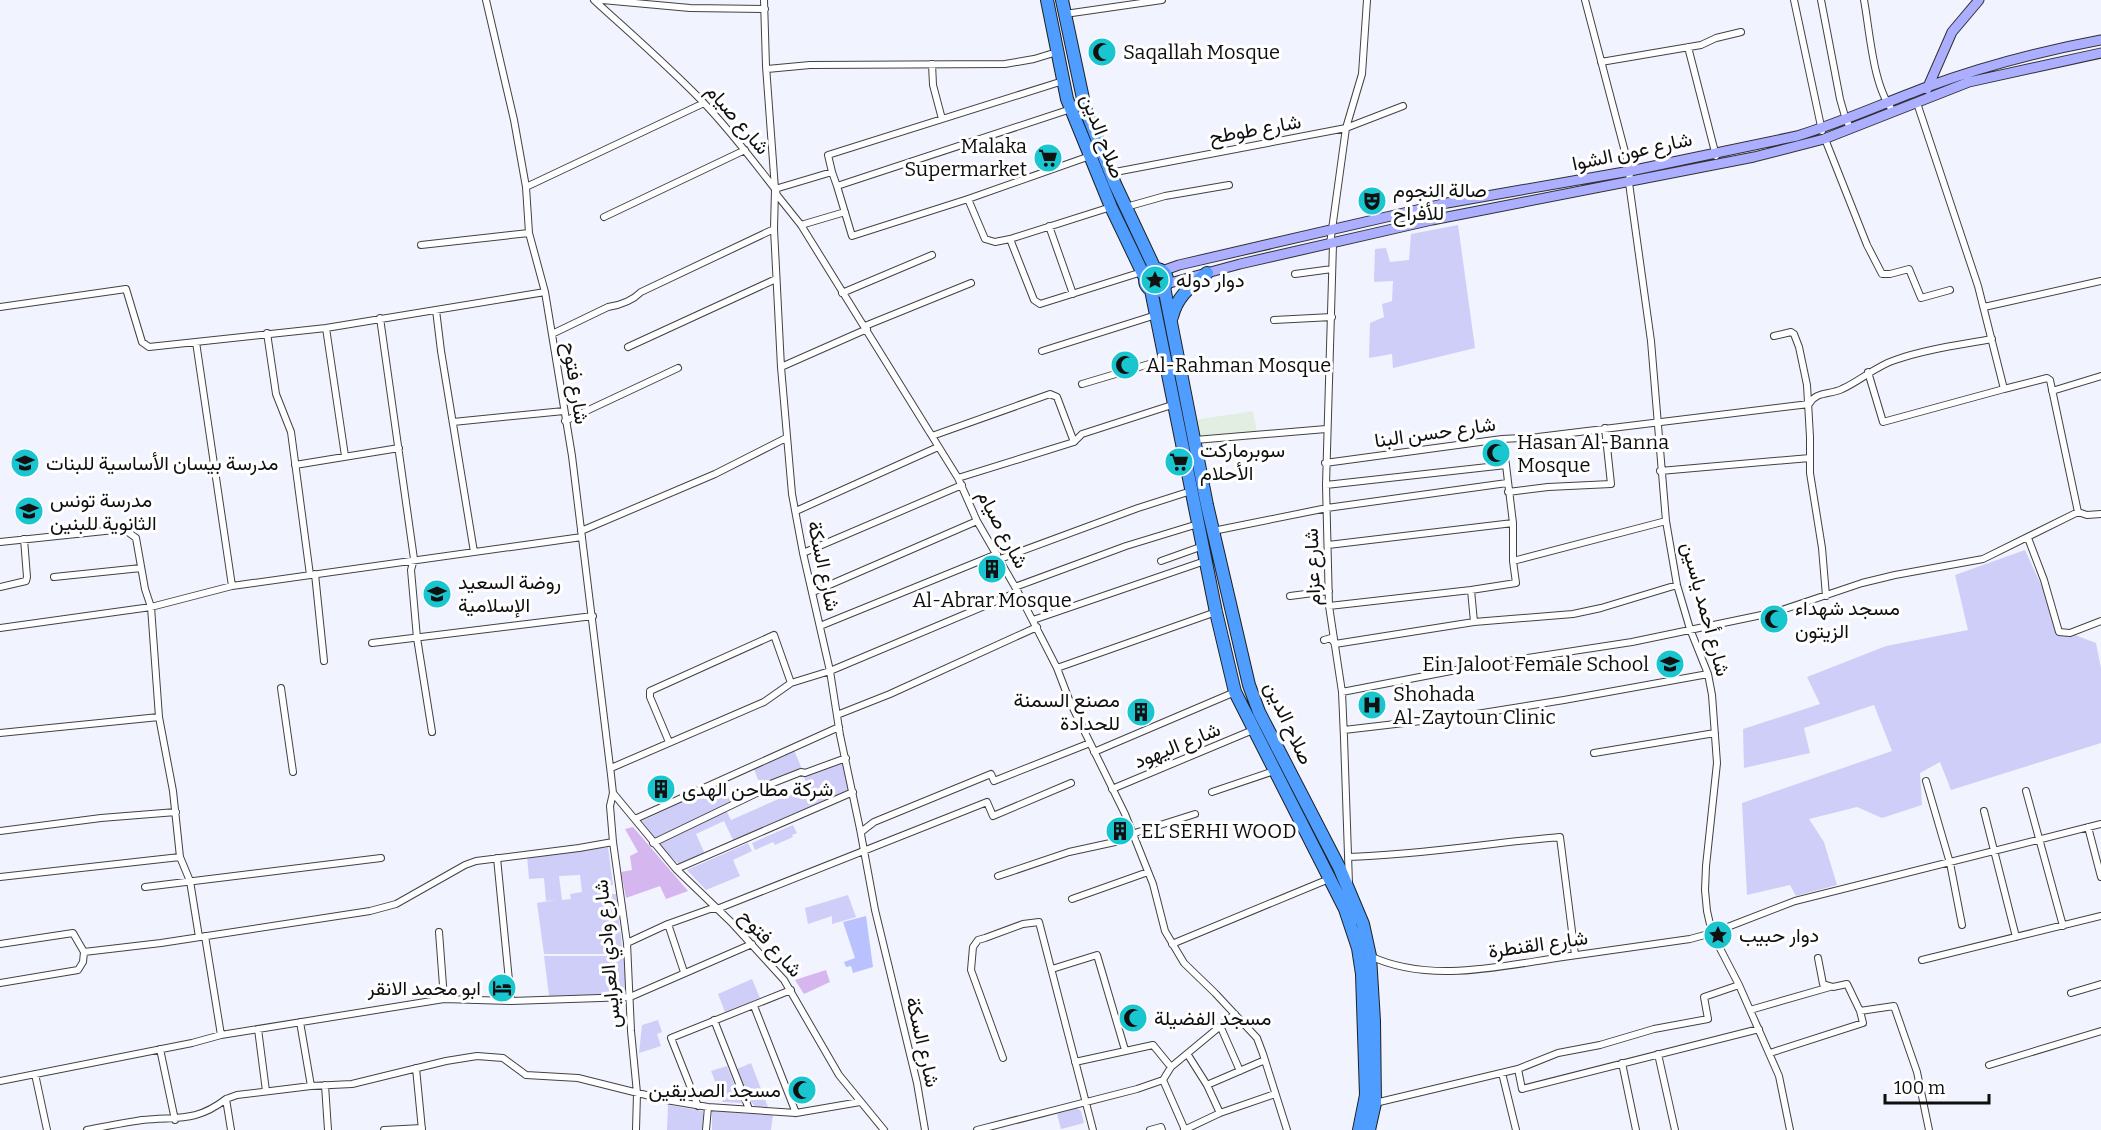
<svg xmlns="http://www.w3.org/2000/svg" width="2101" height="1130" viewBox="0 0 2101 1130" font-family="Bitter,Vazirmatn,serif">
	<rect width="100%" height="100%" fill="#f1f3ff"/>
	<path fill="#e3eee3" d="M1253,411L1257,432L1198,441L1194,420Z"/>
	<path fill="#cfcef8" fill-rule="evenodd" d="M1458,225L1475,348L1393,368L1392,354L1369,358L1370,323L1384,317L1382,304L1392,301L1393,281L1374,282L1375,249L1386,248L1390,262L1409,260L1411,234Z
		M2025,550L2062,630L2096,643L2101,668V743L1951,790L1940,762L1920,773L1922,805L1882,818L1857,807L1809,819L1824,842L1837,885L1796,896L1790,885L1747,895L1742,803L1892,751L1874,705L1804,728L1810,753L1744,768L1743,729L1820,704L1807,677L1886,646L1968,630L1955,575Z
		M794,750L802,769L761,787L753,767Z
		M844,761L850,791L733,840L724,821L696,834L705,854L680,865L656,843L726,810L731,820L808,786L803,775Z
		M723,783L731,802L656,839L642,821Z
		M793,825L797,833L792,835L793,837L775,845L773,842L755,850L752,843Z
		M748,843L752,851L733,860L740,876L706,890L687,870Z
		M608,847L613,885L607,886L608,894H616L623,954H544L537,903L556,900L546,901L544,878L529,879L527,856ZM580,875L582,892L570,894L571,899L562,900L559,876Z
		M848,895L856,917L832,924V916L808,924L805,908Z
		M544,956H624L628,991L625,994L549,996Z
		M752,979L760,998L725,1012L718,994Z
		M658,1020L662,1032L657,1034L661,1046L639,1053L642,1025Z
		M751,1063L768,1107L755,1106L750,1101L737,1069Z
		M727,1066L742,1103L723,1102L711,1071Z
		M668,1105L703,1111L704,1130H667Z
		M712,1108L736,1113L773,1115L771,1130H712Z
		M1077,1108L1081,1111L1084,1123L1061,1129L1057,1114Z"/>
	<path fill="#d6b6ee" d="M633,827L688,891L666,899L660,886L626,898L621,872L632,870L630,856L638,852L625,829Z
		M826,970L830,982L804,994L795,980Z"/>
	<path fill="#b9c2ff" d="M866,916L873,967L853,973L851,966L846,967L844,962L855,958L843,922Z"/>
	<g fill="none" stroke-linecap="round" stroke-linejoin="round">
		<g stroke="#424242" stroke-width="8">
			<path id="street" d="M486,0L514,120L526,187L529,233L545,292L572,456L611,775L613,793L610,806L613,842L627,943L631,1031L637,1093L636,1130
				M594,0C630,33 667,65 702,101C728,128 752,159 775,189L777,195L801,225L958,478L977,521L1018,592L1057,668L1070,702L1125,814L1153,884L1165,931L1184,963L1215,993L1257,1038L1263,1054L1287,1130
				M602,0L690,8L765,9
				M764,0L766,66L775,189L774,229L781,367L792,494L803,553L830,671L840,735L860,829L875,910L917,1083L925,1130
				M1585,0L1630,171L1629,183L1651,341L1666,521L1677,585L1690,629L1708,674L1712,695L1717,763L1706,866L1705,890L1707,911L1712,933L1739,985L1779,1076L1790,1130
				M1794,0L1822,131
				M1821,0L1840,99L1846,120L1851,129
				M1864,0C1870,32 1873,89 1894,112
				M1065,14L1162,0
				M1688,47L1716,156
				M1601,62L1701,45L1716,38L1741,32
				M932,64L933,85L942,119
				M767,69L810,65L1005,64L1034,59L1057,52
				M1825,139L1867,245L1882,274H1890L1909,269L1921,298L1950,290
				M832,172L828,155L1063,81
				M1110,173L1346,128L1403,106
				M837,186L852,236L968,199L1090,156
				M526,187L704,103
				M775,189L832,172L837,186L1071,109
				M968,199L985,239L995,242L1010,239L1034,300L1040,304L1142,272
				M1126,207L1165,196L1229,185
				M604,217L745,150
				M801,225L845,212
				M1049,226L1073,294
				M1010,239L1111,207
				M1330,244L1346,128L1362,74L1367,0
				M1333,244L1326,485L1329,606L1342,692L1344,738L1349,884
				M421,245L529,233
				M1295,274L1332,269
				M842,293L932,255
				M0,307L126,289L142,342L149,347L326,328L545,292
				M1984,307L2101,281
				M436,310L441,351L474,552
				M380,318L414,559L411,570L417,638L432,732
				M1274,320L1332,317
				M865,326L971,283
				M326,328L345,456
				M267,333L276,394L291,432L310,575
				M552,334L608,307C621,305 632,301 641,292L774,229
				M1774,336L1791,332L1794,334L1799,347L1807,385L1810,437V473L1822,548L1826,596
				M196,342L232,586
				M628,347L776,279
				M1042,351L1156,315
				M781,367L867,329
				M1868,372L1883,422L2004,389
				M1082,384L1166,359
				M2052,391L2101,376
				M565,421L678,368
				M453,422L564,411
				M932,436L1050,394L1057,397L1074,442
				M1502,439L1506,465
				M1195,440L1326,429
				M1325,463L1502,439L1538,437L1809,404C1816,391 1830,395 1842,389C1860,381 1876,366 1895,360C1926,349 1960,345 1992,339
				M295,465L399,448
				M1660,471L1810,458
				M958,478L1074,442L1082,434L1175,404
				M1326,485L1506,465L1513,523
				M1508,492L1548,487L1611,484L1605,428
				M796,511L938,447
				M2078,512L2087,515L2101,514
				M581,531L715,474L786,438
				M1213,531L1327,508L1507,483
				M2028,538L2044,580L2059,632L2070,633L2101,621
				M0,542L124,529L136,538L145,589L151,607L159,717L173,791L180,857L190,881L199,937
				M1328,545L1513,523V561L1666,521
				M803,553L962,485
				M1000,559L1138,508L1191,491
				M1161,561L1203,546
				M315,574L324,661
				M54,577L141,568
				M0,587L26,581L27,577L24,539
				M1015,587L1126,546L1198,524
				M1471,590L1516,583L1513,561
				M813,592L977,521
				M1290,596L1329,591
				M1329,606L1471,590L1474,622L1573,614L1601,608L1677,585
				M1033,620L1205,561
				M820,626L997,554
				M0,628L151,607L232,586L582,537
				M1324,640L1331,638L1335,644L1474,622
				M372,643L593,616
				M1057,668L1216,612
				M281,688L293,772
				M1342,692L1482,665L1632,642L1776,612L1862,583L1895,575L1983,559L2078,512L2050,380L2047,378L2004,389L1978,286L1917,103
				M837,715L890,694L1037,627
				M1344,730L1464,716L1564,700L1708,674
				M0,733L159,717
				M669,742L650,697V691L774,635L791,683
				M1094,752L1235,692
				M1594,753L1715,733
				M611,768L764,702L791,683L830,671L1018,592
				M1926,781L1950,863L1962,925
				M1112,789L1253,730
				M2026,791L2063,926
				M1212,792L1274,771
				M613,793L676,869L731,922L784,980L839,1075L884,1130
				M1984,811L2016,937
				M635,819L839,727
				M2088,827L2101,877
				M0,831L101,818L176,812
				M861,832L874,822L991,774L994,781L1090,743
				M653,843L761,791L768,785L801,772L805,773L846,758
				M1348,857C1419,855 1489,843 1560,837L1575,955
				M497,858L511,1001
				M676,869L853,792
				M998,876L1069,852L1115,842L1138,832L1195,814
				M0,877L180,857
				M145,887L381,858
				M1072,899L1148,872
				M668,924L684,972
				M439,932L444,999
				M205,936L221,1035
				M627,943L668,924L710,909H717L987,802L993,816L1071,783
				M0,944L73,933L84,952L161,943L370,911L396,904L465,865L476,861L579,848L613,842
				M1172,944L1329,879
				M1370,956C1430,984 1501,966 1563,957C1606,951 1648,945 1690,939L1712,933L1795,901L2101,824
				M1818,958L1823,984L1833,987L1847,984L1860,1011L1894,1006L1917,1072L1929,1130
				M1922,960L2101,916
				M1052,969L1097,955L1125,1050
				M0,983L78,970L83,962L84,952
				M2071,993L2101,984
				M754,1006L796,1113
				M1750,1010L1830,987
				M714,1020L749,1109
				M300,1022L311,1086
				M258,1029L266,1091
				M1222,1030L1240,1071
				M160,1049L175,1120
				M1770,1053L1863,1023L1860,1011
				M1658,1054L1675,1130
				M1188,1055L1207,1085L1220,1113
				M1003,1058L971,970L973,947L978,940L985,938L1023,924L1039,922L1093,1130
				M1075,1062L1153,1045L1171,1067
				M1622,1063L1636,1130
				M1989,1065L2101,1031
				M416,1068L422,1130
				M1518,1069L1522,1089L1759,1029
				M1502,1073L1516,1130
				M35,1074L47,1130
				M1163,1080L1185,1130
				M0,1081L192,1043L221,1035L444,999L511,1001L630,997L752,944
				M325,1085L328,1130
				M1207,1085L1265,1060
				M1375,1103L1518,1069L1558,1053L1600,1045L1654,1029L1708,1019L1704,997L1739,985
				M698,1106L671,1038L791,990
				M87,1130C105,1126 124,1123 142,1120C177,1116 195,1123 226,1099
				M231,1130L226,1099L237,1095L311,1086L352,1084L446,1061L477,1056L503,1058L526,1075L578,1078L666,1100L708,1107L796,1113L860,1102
				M384,1130L422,1128
				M706,1130L708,1107
				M977,1130L1137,1089L1163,1080L1171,1067L1235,1014
				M1150,1130L1161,1127L1162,1130
				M1184,1130L1220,1113L1275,1094"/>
		</g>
		<g stroke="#313131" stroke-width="11">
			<path id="secondary" d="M1927,89L1952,32L1979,0
				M1162,271L1179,265L1447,203L1630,171L1797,136C1842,122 1884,103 1927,87C1984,66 2042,51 2101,40
				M1166,284L1240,264L1432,220L1754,157L1824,139L1969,82L2101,53"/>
		</g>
		<g stroke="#202020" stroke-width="14">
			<path id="highway" d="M1047,0L1067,99L1111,207L1145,278
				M1062,0L1085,108L1115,184L1155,269
				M1145 280a11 11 0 1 1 22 0a11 11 0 1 1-22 0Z
				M1164,287L1207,505L1249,685L1259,712L1339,867L1363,924L1370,956L1374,1021L1375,1103L1369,1130
				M1151,290L1216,612L1235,692L1345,909L1358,948L1362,974L1366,1095L1359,1130
				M1172,317C1177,296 1191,286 1207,273"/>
		</g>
		<use href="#street" stroke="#fff" stroke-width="6"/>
		<use href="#secondary" stroke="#acaeff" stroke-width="9"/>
		<use href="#highway" stroke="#4f9eff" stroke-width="12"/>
	</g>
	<defs>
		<g id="mosque-disc" transform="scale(1.5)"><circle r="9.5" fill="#19c5ce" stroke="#fff"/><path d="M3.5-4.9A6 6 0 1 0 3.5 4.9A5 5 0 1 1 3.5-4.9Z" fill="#111"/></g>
		<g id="supermarket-disc" transform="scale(1.5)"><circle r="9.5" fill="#19c5ce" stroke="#fff"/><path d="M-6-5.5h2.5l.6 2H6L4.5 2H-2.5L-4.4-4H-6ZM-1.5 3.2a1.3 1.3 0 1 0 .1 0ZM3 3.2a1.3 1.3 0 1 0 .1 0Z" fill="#111"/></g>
		<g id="theatre-disc" transform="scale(1.5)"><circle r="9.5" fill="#19c5ce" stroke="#fff"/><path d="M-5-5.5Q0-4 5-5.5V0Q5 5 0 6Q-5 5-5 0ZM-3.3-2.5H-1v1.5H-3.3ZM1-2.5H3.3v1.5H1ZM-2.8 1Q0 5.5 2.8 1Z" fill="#111"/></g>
		<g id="sight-disc" transform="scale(1.5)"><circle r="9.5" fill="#19c5ce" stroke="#fff"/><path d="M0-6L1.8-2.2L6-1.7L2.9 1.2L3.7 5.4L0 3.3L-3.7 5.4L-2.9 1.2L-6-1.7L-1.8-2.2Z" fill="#111"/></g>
		<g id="school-disc" transform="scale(1.5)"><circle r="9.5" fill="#19c5ce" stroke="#fff"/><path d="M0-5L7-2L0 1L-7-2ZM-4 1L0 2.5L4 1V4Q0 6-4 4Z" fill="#111"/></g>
		<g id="building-disc" transform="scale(1.5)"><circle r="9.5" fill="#19c5ce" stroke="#fff"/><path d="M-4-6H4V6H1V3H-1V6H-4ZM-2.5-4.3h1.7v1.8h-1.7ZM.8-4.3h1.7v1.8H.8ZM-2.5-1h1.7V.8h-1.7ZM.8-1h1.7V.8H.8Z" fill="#111"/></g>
		<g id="hospital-disc" transform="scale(1.5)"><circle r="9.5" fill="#19c5ce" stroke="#fff"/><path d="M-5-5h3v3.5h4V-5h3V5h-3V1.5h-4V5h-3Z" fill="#111"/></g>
		<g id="hotel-disc" transform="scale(1.5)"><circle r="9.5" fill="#19c5ce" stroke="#fff"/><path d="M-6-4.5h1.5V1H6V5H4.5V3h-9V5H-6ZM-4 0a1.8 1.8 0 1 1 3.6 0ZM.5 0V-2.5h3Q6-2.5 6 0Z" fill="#111"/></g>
	</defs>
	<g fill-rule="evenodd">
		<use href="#mosque-disc" x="1102" y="52"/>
		<use href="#supermarket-disc" x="1048" y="158"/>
		<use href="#theatre-disc" x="1372" y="201"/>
		<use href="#sight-disc" x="1155" y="280"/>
		<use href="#mosque-disc" x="1125" y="365"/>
		<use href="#mosque-disc" x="1496" y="453"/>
		<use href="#supermarket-disc" x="1179" y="462"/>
		<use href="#school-disc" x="25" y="463"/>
		<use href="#school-disc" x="29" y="511"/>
		<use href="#building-disc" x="992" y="569"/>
		<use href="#school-disc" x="437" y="594"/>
		<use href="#mosque-disc" x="1774" y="619"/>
		<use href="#school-disc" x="1670" y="664"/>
		<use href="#hospital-disc" x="1372" y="705"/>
		<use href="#building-disc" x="1141" y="712"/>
		<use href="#building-disc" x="661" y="789"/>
		<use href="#building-disc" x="1120" y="831"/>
		<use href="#sight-disc" x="1718" y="935"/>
		<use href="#hotel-disc" x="502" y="988"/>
		<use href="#mosque-disc" x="1133" y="1018"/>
		<use href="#mosque-disc" x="802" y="1090"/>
	</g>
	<g text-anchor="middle" stroke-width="6" stroke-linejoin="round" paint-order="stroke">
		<g font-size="20" fill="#0f0f0f" stroke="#fff" text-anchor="start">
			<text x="1123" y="59">Saqallah Mosque</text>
			<text x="1027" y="153" text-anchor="end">Malaka<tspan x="1027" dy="23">Supermarket</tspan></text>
			<text x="1393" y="197">صالة النجوم<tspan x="1393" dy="23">للأفراح</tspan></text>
			<text x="1176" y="287">دوار دوله</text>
			<text x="1146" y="372">Al-Rahman Mosque</text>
			<text x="1517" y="449">Hasan Al-Banna<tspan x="1517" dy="23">Mosque</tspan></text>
			<text x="1200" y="457">سوبرماركت<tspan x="1200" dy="23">الأحلام</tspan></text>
			<text x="46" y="470">مدرسة بيسان الأساسية للبنات</text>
			<text x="50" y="507">مدرسة تونس<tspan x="50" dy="23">الثانوية للبنين</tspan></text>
			<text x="458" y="589">روضة السعيد<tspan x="458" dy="23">الإسلامية</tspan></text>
			<text x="992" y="607" text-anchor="middle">Al-Abrar Mosque</text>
			<text x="1795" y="615">مسجد شهداء<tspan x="1795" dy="23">الزيتون</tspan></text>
			<text x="1649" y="671" text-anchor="end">Ein Jaloot Female School</text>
			<text x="1393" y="701">Shohada<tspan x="1393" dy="23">Al-Zaytoun Clinic</tspan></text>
			<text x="1120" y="707" text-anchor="end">مصنع السمنة<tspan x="1120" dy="23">للحدادة</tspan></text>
			<text x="682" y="796">شركة مطاحن الهدى</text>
			<text x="1141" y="838">EL SERHI WOOD</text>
			<text x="1739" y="942">دوار حبيب</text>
			<text x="481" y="995" text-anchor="end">ابو محمد الانقر</text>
			<text x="1154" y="1025">مسجد الفضيلة</text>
			<text x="781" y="1097" text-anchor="end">مسجد الصديقين</text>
		</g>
		<g font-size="20" fill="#0f0f0f" stroke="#fff">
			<text transform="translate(738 119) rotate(49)" y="7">شارع صيام</text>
			<text transform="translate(1255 129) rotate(-10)" y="7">شارع طوطح</text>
			<text transform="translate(1103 136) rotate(69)" y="7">صلاح الدين</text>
			<text transform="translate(1632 151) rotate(-12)" y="7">شارع عون الشوا</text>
			<text transform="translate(576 383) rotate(81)" y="7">شارع فتوح</text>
			<text transform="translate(1435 432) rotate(-8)" y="7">شارع حسن البنا</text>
			<text transform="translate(1003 529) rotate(62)" y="7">شارع صيام</text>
			<text transform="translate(824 566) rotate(78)" y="7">شارع السكة</text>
			<text transform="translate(1312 567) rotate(-92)" y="7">شارع عزام</text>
			<text transform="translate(1706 609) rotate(75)" y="7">شارع أحمد ياسين</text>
			<text transform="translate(1289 723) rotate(65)" y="7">صلاح الدين</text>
			<text transform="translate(1177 745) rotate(-22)" y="7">شارع اليهود</text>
			<text transform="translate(771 943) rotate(48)" y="7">شارع فتوح</text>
			<text transform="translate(1538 944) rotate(-8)" y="7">شارع القنطرة</text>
			<text transform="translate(607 954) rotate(-95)" y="7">شارع وادي العرايس</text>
			<text transform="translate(923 1042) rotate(77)" y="7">شارع السكة</text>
		</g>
	</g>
	<path d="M1885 1094v9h104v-9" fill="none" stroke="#0f0f0f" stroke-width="3"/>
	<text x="1894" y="1094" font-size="18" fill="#0f0f0f" stroke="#ffffff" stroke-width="4.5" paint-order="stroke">100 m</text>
</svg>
